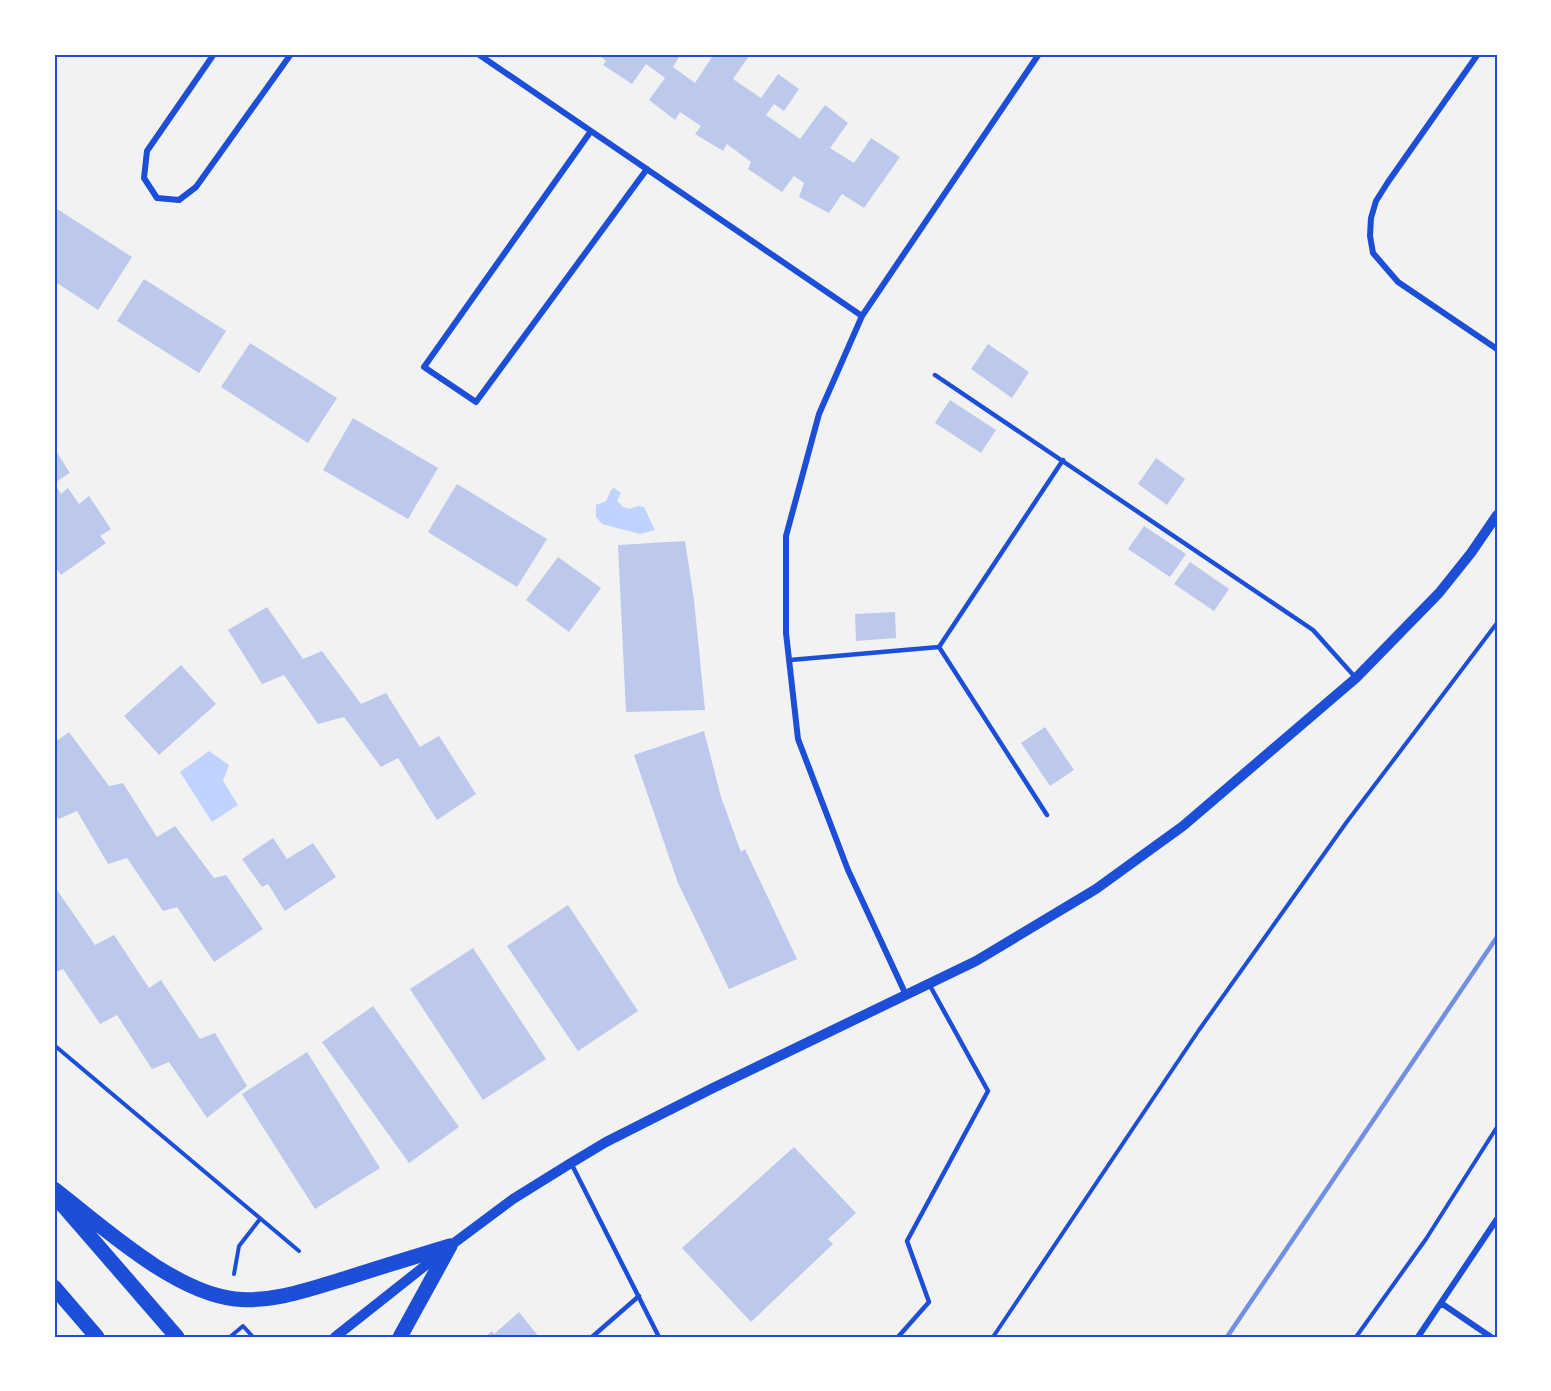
<svg xmlns="http://www.w3.org/2000/svg" width="1551" height="1391" viewBox="0 0 1551 1391" font-family="'Golos Text',sans-serif">
	<rect width="100%" height="100%" fill="#f2f2f2"/>
	<path fill="#bfd3fe" d="M614,488L621,493L617,501L623,507L630,509L638,506L644,507L655,530L640,534L602,524L596,517V505L606,501L611,490Z
		M209,751L229,765L223,781L238,805L212,822L180,772Z"/>
	<path fill="#bdc9ec" d="M598,54H681L673,67L695,83L714,54H747L749,56L733,79L761,98L778,74L799,89L784,111L774,104L766,115L800,139L825,105L848,123L830,148L854,163L871,138L900,157L864,208L842,194L829,213L799,197L804,183L794,176L782,192L748,169L751,162L727,144L723,151L695,134L701,126L680,112L675,120L649,100L665,78L646,64L632,84L603,65L606,61Z
		M54,207L132,257L98,310L54,281Z
		M144,279L226,331L199,373L117,321Z
		M250,343L337,398L308,443L221,387Z
		M988,344L1029,372L1012,398L971,369Z
		M950,400L996,430L981,453L935,423Z
		M353,418L438,468L408,519L323,470Z
		M54,448L70,473L54,483L61,494L68,488L79,504L89,496L111,529L100,536L106,543L61,575L54,565Z
		M1156,458L1185,479L1167,505L1138,484Z
		M457,484L547,539L517,587L428,532Z
		M1144,526L1186,554L1170,577L1128,549Z
		M685,541L694,600L705,710L626,712L618,545Z
		M558,557L601,588L569,632L526,600Z
		M1190,562L1229,589L1214,611L1174,584Z
		M267,607L303,659L322,651L361,704L386,693L420,747L439,736L476,794L437,820L398,758L381,767L344,717L318,724L284,675L262,684L228,630Z
		M895,612L896,638L856,641L855,614Z
		M181,665L216,704L159,755L124,716Z
		M1045,727L1074,770L1050,786L1021,743Z
		M704,731L721,797L741,852L745,849L797,959L729,989L678,883L634,755Z
		M69,732L109,786L123,783L157,837L175,826L214,878L226,875L263,929L214,962L177,907L163,911L127,858L108,864L77,811L59,819L54,811V743Z
		M273,838L287,859L313,843L336,877L285,911L268,884L262,887L242,859Z
		M57,890L95,945L114,935L149,988L161,980L200,1039L215,1033L247,1086L207,1118L169,1062L152,1069L117,1015L100,1024L63,969L54,973V892Z
		M568,905L638,1011L578,1051L507,946Z
		M473,948L546,1059L483,1100L410,989Z
		M373,1006L459,1127L409,1163L322,1042Z
		M307,1052L380,1168L315,1209L242,1094Z
		M794,1147L856,1213L828,1239L833,1244L751,1322L682,1248Z
		M519,1312L539,1337H485L492,1331L494,1334Z"/>
	<g fill="none" stroke-linecap="round" stroke-linejoin="round">
		<path stroke="#1d4ed8" stroke-width="4" d="M54,1045L299,1251
			M234,1274L239,1246L260,1219
			M230,1337L243,1326L253,1337
			M993,1337L1199,1030L1346,823L1497,623
			M1356,1337L1426,1239L1497,1127"/>
		<path stroke="#1d4ed8" stroke-width="4.5" d="M935,375L1313,630L1355,677
			M790,660L939,647
			M1047,815L939,647L1063,460
			M571,1163L659,1337
			M592,1337L639,1296
			M898,1337L929,1302L907,1241L988,1091L929,984"/>
		<path stroke="#1d4ed8" stroke-width="6" d="M214,54L147,151L144,178L157,198L179,200L196,187L291,54
			M478,54L862,316
			M1478,54L1388,182L1376,201L1371,218L1370,236L1373,253L1398,282L1497,349
			M591,131L424,367L476,402L647,169
			M906,995L848,870L798,739L786,633V536L819,414L862,316L1039,54
			M1441,1303L1491,1337
			M1418,1337L1497,1219"/>
		<path stroke="#1d4ed8" stroke-width="10" d="M335,1337L450,1246L513,1199L571,1163L606,1142L713,1088L976,961L1096,889L1183,826L1356,678L1439,593L1471,553L1497,515"/>
		<path stroke="#1d4ed8" stroke-width="15" d="M54,1189C102,1226 173,1292 235,1299C274,1303 313,1288 350,1277C384,1266 417,1256 450,1246
			M60,1202L177,1337
			M54,1287L97,1337
			M400,1337L450,1246"/>
		<path stroke="#7290e2" stroke-width="4.5" d="M1227,1337L1497,937"/>
	</g>
	<rect width="1551" height="1391" fill="none" stroke="#ffffff" stroke-width="111"/>
	<rect x="56" y="56" width="1440" height="1280" fill="none" stroke="#1d4ed8" stroke-width="2"/>
</svg>
